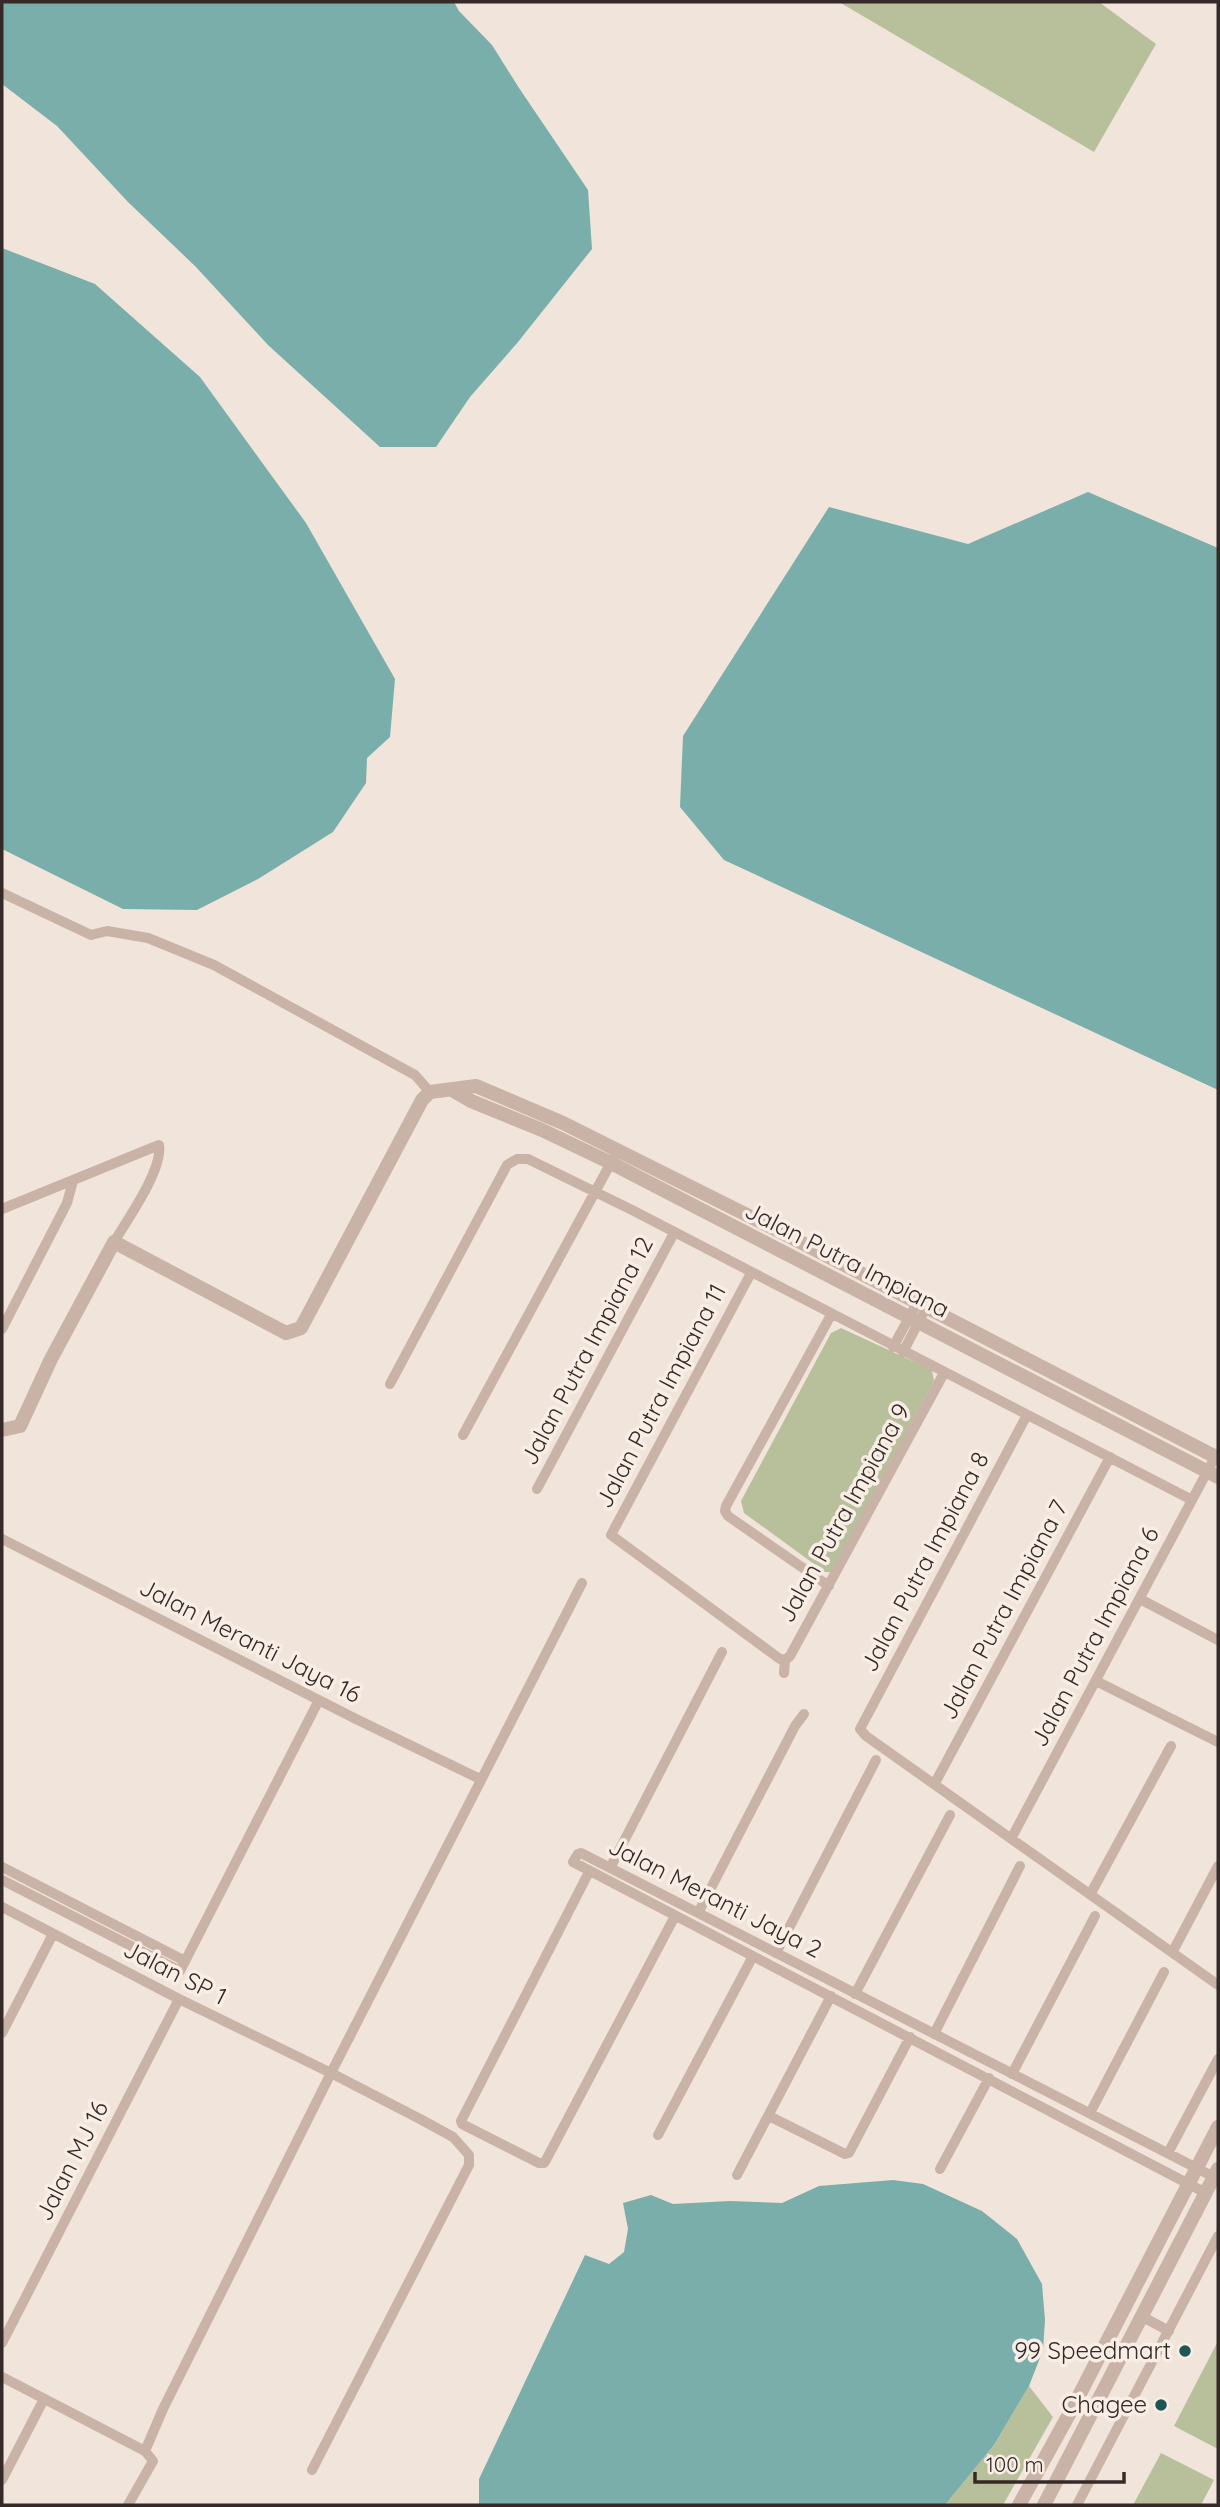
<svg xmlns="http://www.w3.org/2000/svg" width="1220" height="2507" viewBox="0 0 1220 2507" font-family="Quicksand,sans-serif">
	<rect width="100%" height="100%" fill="#f1e4da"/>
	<path fill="#b8c09b" d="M839,2H1099L1156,44L1094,152Z
		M841,1328L932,1370L934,1381L831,1572H825L744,1513L741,1501L831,1333Z
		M1218,2341V2449L1174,2426Z
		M1029,2386L1053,2417L1003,2505H945L994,2445Z
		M1161,2453L1214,2480L1201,2505H1133Z"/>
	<path fill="#7aaeaa" d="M2,2H454L459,11L492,45L519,88L588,190L592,249L518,342L470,397L436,447H380L268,345L195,266L128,202L57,126L2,84Z
		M2,248L95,284L200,377L306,523L395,679L390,737L367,758L366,783L333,832L258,879L197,910L123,909L2,849Z
		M1088,492L1218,548V1090L724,860L680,807L683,736L829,507L968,544Z
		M893,2180L923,2184L982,2211L1017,2239L1042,2284L1045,2320L1043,2350L1029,2386L994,2445L945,2505H479V2479L585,2255L609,2264L624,2252L628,2229L623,2203L651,2195L673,2204L730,2201L782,2203L819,2186Z"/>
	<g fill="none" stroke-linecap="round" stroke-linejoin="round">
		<path stroke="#c9b2a6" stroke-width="10" d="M2,893L91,935L107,931L148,938L214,965L415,1075L430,1092
			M2,1209L159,1145C163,1170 127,1220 114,1242
			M751,1273L611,1535L780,1659L785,1660
			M2,1329L67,1203L73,1181
			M893,1347L917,1303
			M903,1352L926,1308
			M390,1384L507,1165L517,1159H528L634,1211L1192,1500
			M1027,1415L860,1729L866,1736L1218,1985
			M463,1435L614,1157
			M537,1489L674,1233
			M2,1539L356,1719L480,1779
			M829,1586L728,1516L725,1511L726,1506L831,1315
			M1140,1599L1218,1640
			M784,1673L785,1660L790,1656L944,1373
			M1096,1681L1218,1742
			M935,1783L1110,1457
			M1012,1837L1215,1457
			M2,1867L185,1961
			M610,1868L722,1652
			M589,1872L461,2121L462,2124L539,2163H544L546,2160L675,1916
			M2,1880L180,1971L319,1700
			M1091,1893L1171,1746
			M2,1907L179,1999L331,2073L420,2119L453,2137L469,2155V2165L312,2470
			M698,1913L795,1726L804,1714
			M1173,1951L1218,1866
			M776,1953L876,1760
			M855,1994L950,1815
			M2,2033L53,1934
			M934,2034L1020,1866
			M1012,2074L1095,1916
			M1090,2113L1164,1972
			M769,2116L845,2154L849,2153L910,2037
			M658,2135L753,1956
			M1168,2153L1218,2059
			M940,2169L989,2078
			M737,2175L831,1996
			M1206,2193L573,1862L578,1854L581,1853L1214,2177
			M1141,2316L1169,2331
			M2,2343L179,1999
			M2,2377L145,2451L153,2461L128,2505
			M145,2451L163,2409L331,2073L582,1583
			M2,2480L44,2399
			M1077,2505L1218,2236"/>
		<path stroke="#c9b2a6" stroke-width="14" d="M452,1090L471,1101L542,1130L611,1163L1218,1477
			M2,1430L20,1426L51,1359L114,1242L286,1333L301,1328L422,1100L430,1092L476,1086L563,1123L779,1231L1218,1458
			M1019,2505L1072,2409L1218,2127
			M1044,2505L1218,2169"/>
	</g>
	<g fill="#1d5653" stroke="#f9eee6" stroke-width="2.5">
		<circle cx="1185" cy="2351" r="7"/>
		<circle cx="1161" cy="2405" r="7"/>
	</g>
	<g text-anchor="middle" stroke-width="7" stroke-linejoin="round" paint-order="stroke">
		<g font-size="24" fill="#352a27" stroke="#f9eee6">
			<text transform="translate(847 1260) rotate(27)" y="8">Jalan Putra Impiana</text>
			<text transform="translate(587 1351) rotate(-62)" y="8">Jalan Putra Impiana 12</text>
			<text transform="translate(661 1396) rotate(-62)" y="8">Jalan Putra Impiana 11</text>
			<text transform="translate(844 1513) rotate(-61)" y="8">Jalan Putra Impiana 9</text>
			<text transform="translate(925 1562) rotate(-62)" y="8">Jalan Putra Impiana 8</text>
			<text transform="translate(1004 1610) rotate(-62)" y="8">Jalan Putra Impiana 7</text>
			<text transform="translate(1095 1637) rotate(-62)" y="8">Jalan Putra Impiana 6</text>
			<text transform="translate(250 1641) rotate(27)" y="8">Jalan Meranti Jaya 16</text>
			<text transform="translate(715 1898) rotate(27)" y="8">Jalan Meranti Jaya 2</text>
			<text transform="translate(175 1973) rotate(27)" y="8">Jalan SP 1</text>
			<text transform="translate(72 2161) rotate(-63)" y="8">Jalan MJ 16</text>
		</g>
		<g font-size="24" fill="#352a27" stroke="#f9eee6" text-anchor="end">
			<text x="1171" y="2359">99 Speedmart</text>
			<text x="1147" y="2413">Chagee</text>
		</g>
	</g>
	<rect width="1220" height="2507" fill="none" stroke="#352a27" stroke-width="7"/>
	<path d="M975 2472v10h149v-10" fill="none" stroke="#352a27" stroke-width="3.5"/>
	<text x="986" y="2472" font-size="21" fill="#352a27" stroke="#f9eee6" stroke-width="5" paint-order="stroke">100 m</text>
</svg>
